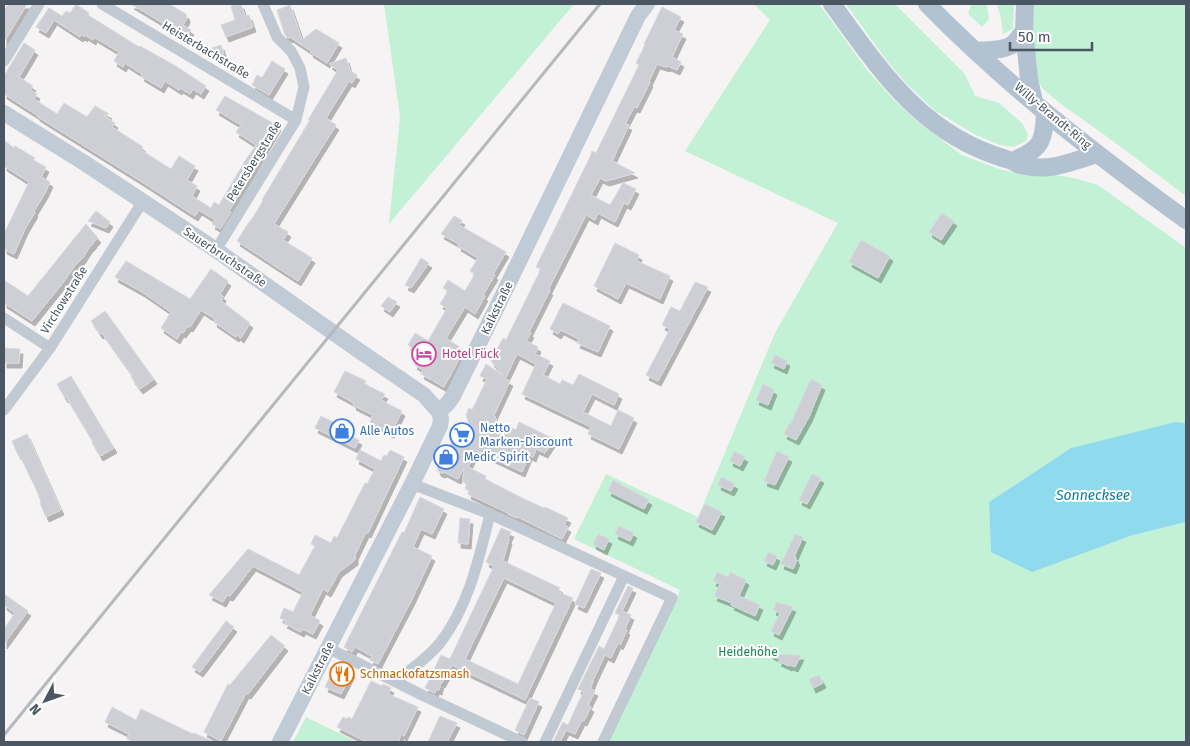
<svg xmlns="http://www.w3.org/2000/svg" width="1190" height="746" viewBox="0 0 1190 746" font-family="'Fira Sans',sans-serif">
	<defs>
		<filter id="shadow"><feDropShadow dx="3" dy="5" stdDeviation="0" flood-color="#0004"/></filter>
	</defs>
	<rect width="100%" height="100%" fill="#f5f3f3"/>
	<path fill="#c3f1d5" d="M384,4H574L389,224L400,117Z
		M754,4H819L867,70L894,100L918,122L962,155L999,169L1025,175H1056L1078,179L1098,185L1186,248V423L1175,422L1071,448L989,502L991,552L1130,536L1186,522V742H607L680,590L574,539L606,474L698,517L775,333L838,223L685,151L770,20Z
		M846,4H895L965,74L975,96L999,103L1022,123L1028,134L1026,141L1014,147L1000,145L976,135L934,110L906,83L887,61Z
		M971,4H989L987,5L989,19L982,27L968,14Z
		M997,4H1013L1014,5L1013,29L1003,34L1001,18Z
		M1033,4H1186V196L1117,144L1057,101L1042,88L1035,74L1032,33Z
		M306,717L357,742H293Z"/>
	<path fill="#90daee" d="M1175,422L1186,423V522L1130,536L1032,572L991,552L989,502L1071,448Z"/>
	<path fill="#cdcfd5" stroke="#d7d9de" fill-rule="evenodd" filter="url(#shadow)" d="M8,4H27L4,42V11Z
		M76,4L89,13L88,15L139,47L140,46L174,65L206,86L201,94L193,89L190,94L180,88L179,90L165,81L161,88L141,76L142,74L125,63L123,67L114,61L119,52L94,37L93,40L85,35L84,37L82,35L80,37L54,20L46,33L36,27L49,8L62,16L66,11L70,13Z
		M131,4H169L186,14L187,18L183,25L191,30L186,37Z
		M238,4H241L245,16L249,15L253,27L226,37L221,25L235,20L231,6Z
		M290,5L302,40L316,29L339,43L327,63L310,52L311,51L290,37L289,38L285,35L277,10Z
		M662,7L681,17L674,30L683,34L672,57L681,62L677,70L668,66L667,67L657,64L649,81L650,82L637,108L634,107L625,124L629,125L612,161L635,173L606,181L600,178L591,195L610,205L623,183L636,189L628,205L624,203L615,222L598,213L595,220L586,215L548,290H550L529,332L531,333L526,341L538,347L535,354L550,361L543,375L560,384L562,380L573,385L579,374L619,394L614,405L592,394L583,412L611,426L618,410L634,418L619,449L588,434L591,427L522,394L536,364L517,354L505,379L510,381L494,415L497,421L516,430L519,422L554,439L545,453L536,449L533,457L529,455L522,472L478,451L475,455L473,456L468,467L486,476L485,479L524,499L544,508L545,507L568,518L564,525L568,527L562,539L518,517L517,518L508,514V513L468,494L469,491L465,489L467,484L463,482L464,467L458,479L444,472L442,473L438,471L437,468L446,448L447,449L452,442L457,441L456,432L459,425L471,431L466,415L469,408L472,410L487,379L480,376L486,364L504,376L491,361L503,338L506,340L541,269L536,267L590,157L592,151L596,153L639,65L636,63L645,45L644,44Z
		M24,43L35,50L19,77L33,86L30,90L37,94L34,99L57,114L64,103L87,117L95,106L109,114L103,115L115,123L112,127L143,147L141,150L171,169L179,156L195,166L187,180L197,186L192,196L211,208L214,202L219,205L245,161L256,145L236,132L241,125L216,110L225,96L278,126L254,167L255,168L229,211L231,212L220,229L212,224L215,220L199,210L195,216L190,213L147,185L43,120L37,116V115L4,94V76Z
		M221,45L224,54L215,57L212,48Z
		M346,58L350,71L357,75L352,83L349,81L326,118L336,125L274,224L288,232L283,240L312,258L298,281L237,241L249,222H250L263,201L262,200L310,120H308L338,70L329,64Z
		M272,61L285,69L269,95L252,85L257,75L262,78Z
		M4,140L14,148L15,146L35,158L33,160L46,167L41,177L50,182L45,193L34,211L35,212L25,229L14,254L4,249V234L29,182L4,166Z
		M96,211L110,222L106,228L88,221Z
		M942,213L954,221L941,240L929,232Z
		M454,216L462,220L459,225L506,252L493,274L495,275L483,295L485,296L475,314L465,307L446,338L464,350L444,387L421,374L423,370L414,364L419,357L412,352L414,349L408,345L415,333L428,341L447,308L440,304L448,291L443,288L448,280L465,291L475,274L470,271L478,258L458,246L459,244L441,234Z
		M86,224L98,238L93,243H94L89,248L82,259L76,264L65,280L32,321L4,303V280L28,296Z
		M861,240L890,256L878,278L849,262Z
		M615,243L639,255L637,261L670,276L660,299L626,283L618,299L594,286Z
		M421,258L429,263L411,288L405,285Z
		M126,261L190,299L211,269L228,281L220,294L223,296L221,301L250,323L241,338L237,335L236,337L214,322L215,319L201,310L190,327L188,326L183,333L181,332L177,339L161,328L171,312L142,292L115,277Z
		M695,282L708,287L658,381L646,375L670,329L662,325L671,307L680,311Z
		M388,297L397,302L390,312L381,306Z
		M563,303L610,326L598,352L577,343L579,339L561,330L558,334L550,329Z
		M105,311L154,379L140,389L131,377L133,376L117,354L102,333L100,334L91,321Z
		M4,348L20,349L19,363H4Z
		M775,355L787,361L784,369L771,363Z
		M345,371L366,381L364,384L385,394L381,400L402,411L391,433L370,422L373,415L353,405L354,403L334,392Z
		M71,376L114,448L100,456L92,443L93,442L66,397L65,398L57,384Z
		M811,379L822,385L809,417L796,440L784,434L789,424L790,425Z
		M763,384L774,390L768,405L756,400Z
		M321,416L347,429L345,433L359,440L355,448L315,428Z
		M27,434L61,510L46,517L40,503L41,502L36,489L19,454L18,455L12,441Z
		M360,450L381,461L384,455L387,456L390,450L404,457L368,533L366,532L355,555V560L339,572L328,592L323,589L310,615L320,621L313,634L303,629L301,632L284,623L286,621L280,618L284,608L293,612L303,592L253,566L230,596L227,595L223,602L209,595L248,549L299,575L315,546L311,544L315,535L331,543L334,536L337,538L365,483L367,484L375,469L356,459Z
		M734,451L745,457L740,466L730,461Z
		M777,451L789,457L775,485L764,481Z
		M812,474L821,478L807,504L799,500Z
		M721,477L735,484L731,491L718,485Z
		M613,480L649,500L644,509L608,491Z
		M420,497L444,509L432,534L421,529L413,547L432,556L412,599L378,664L370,660L372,656L355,647L352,652L344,647L402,532L404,533Z
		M705,504L722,512L712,530L696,522Z
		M460,518L470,519L468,544L458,543Z
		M619,526L634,533L630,541L615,534Z
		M501,528L511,532L508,538L509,539L503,561L560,588L558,592L573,598L525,700L452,665L442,683L441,682L439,690L436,689L435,693L425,688L441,655L450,659L494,566L486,562ZM504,578L556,603L518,684L465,659Z
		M598,534L609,539L604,550L593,544Z
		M795,534L803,537L794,557H796L795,559L797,560L793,569L781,564Z
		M768,552L777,556L773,565L764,561Z
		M591,569L601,573L584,608L575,604Z
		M717,572L728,577L730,572L746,580L739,596L760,605L755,616L731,605L732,603L714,596L720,584L713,581Z
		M628,586L633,588L622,611L631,615L625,629L627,630L620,645L618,643L611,658L605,655L594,678L590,689L595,691L588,705L591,707L584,721L582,720L575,734L566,730L560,742H553L563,722L568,725L579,701L584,692L578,689L599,646L604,649L620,615L615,613Z
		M4,594L28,611L4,644V629L15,613L4,605Z
		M777,602L793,607L779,635L771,631L780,613L773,610Z
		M226,621L234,627L200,672L192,667Z
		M271,635L285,646L248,694L246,693L221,741L204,732L228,684L230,685Z
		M770,654L795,655H801L795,667L790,665L789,666L778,661L780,659Z
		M336,664L352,672L341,694L325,687Z
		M819,675L823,683L813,688L809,679Z
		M371,681L382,686L383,684L391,688L388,694L418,707L404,736L401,734L398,742H367L337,727L343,717L347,719L348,717L352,719Z
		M530,698L539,702L524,735L515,730Z
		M112,707L136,720L141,709L193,734L194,733L214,742H133L127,739L129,734L105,722Z
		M440,716L457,723L447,742H428Z"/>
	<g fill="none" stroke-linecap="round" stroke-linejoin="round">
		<path stroke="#c1cad2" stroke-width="11" d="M102,4L296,120
			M4,61L39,4
			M216,250L296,120L304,87L300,68L291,51L277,37L263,4
			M4,318L50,348
			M4,410L50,348L143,201
			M412,484L490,514L672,598L603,742
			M328,648L422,695L522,742
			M396,681C411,669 428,658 440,643C469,606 479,558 490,514
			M545,742L624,576"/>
		<path stroke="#c1cbd6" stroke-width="16" d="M4,113L83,162L216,250L358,350L424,395L439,412L441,419L440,426L412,484L280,742
			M439,412L448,403L453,396L496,309L638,16L647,4"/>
		<path stroke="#b3c2d1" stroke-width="18" d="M832,4C881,71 921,134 1006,159C1011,160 1015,163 1020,165C1029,167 1041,168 1050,167C1066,165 1082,158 1098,154
			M927,4C1005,84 1095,154 1186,220
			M1025,4L1024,31L1029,79L1034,102
			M976,51C987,50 1000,51 1010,46C1016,43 1020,36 1024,31
			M1012,161C1041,149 1044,143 1045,112"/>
		<path stroke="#b5b8bd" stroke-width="3" d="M4,735L600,4"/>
	</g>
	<defs>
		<g id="hotel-ring" transform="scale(1.25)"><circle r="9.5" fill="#fff" stroke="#d1479c" stroke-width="1.5"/><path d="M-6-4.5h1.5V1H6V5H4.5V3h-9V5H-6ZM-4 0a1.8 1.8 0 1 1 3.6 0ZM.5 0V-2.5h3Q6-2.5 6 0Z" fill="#d1479c"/></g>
		<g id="shop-ring" transform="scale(1.25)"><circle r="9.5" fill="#fff" stroke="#3f7fe0" stroke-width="1.5"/><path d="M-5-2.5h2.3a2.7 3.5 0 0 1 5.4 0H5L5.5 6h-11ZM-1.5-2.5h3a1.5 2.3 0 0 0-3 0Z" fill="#3f7fe0"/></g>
		<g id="supermarket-ring" transform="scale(1.25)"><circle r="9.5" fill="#fff" stroke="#3f7fe0" stroke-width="1.5"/><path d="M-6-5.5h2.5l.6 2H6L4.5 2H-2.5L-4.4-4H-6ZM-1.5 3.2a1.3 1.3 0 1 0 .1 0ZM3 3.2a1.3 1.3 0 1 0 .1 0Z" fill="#3f7fe0"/></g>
		<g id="restaurant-ring" transform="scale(1.25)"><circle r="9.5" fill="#fff" stroke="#e8710a" stroke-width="1.5"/><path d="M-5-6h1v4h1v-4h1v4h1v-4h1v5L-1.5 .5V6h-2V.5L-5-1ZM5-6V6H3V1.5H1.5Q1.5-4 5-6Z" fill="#e8710a"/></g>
	</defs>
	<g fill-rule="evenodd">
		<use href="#hotel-ring" x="424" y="354"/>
		<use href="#shop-ring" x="342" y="431"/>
		<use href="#supermarket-ring" x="462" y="435"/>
		<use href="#shop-ring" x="446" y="457"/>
		<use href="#restaurant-ring" x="342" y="674"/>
	</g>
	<g text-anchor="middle" stroke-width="4" stroke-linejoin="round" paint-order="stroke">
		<g font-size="12" fill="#4a5661" stroke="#fff">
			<text transform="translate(206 50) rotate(31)" y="4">Heisterbachstraße</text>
			<text transform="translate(1053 116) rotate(40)" y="4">Willy-Brandt-Ring</text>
			<text transform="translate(254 161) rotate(-58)" y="4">Petersbergstraße</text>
			<text transform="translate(225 257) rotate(34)" y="4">Sauerbruchstraße</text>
			<text transform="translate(64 300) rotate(-58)" y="4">Virchowstraße</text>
			<text transform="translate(497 308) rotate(-64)" y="4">Kalkstraße</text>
			<text transform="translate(318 668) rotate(-63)" y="4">Kalkstraße</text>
		</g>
		<g font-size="12" fill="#b23c85" stroke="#fff" text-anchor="start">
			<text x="442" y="358">Hotel Fück</text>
		</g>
		<g font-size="12" fill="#366cbe" stroke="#fff" text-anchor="start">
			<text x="480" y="432">Netto<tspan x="480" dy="14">Marken-Discount</tspan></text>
			<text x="360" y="435">Alle Autos</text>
			<text x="464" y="461">Medic Spirit</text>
		</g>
		<g font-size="12" fill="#17864f" stroke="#fff">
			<text x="748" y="656">Heidehöhe</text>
		</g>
		<g font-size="12" fill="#c56008" stroke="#fff" text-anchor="start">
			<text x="360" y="678">Schmackofatzsmash</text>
		</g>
		<g font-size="14" font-style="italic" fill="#0c7c9b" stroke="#fff">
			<text x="1093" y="500">Sonnecksee</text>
		</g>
	</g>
	<rect width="1190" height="746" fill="none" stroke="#4a5661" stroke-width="10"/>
	<g transform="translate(45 701) rotate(229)" stroke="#ffffff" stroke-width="4" paint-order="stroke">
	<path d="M0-4L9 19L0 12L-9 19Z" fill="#4a5661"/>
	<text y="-8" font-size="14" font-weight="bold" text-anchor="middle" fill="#4a5661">N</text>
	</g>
	<path d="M1010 42v8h82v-8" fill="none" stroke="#4a5661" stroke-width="2.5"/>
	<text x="1018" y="42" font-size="15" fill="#4a5661" stroke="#ffffff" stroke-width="4" paint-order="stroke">50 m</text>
</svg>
